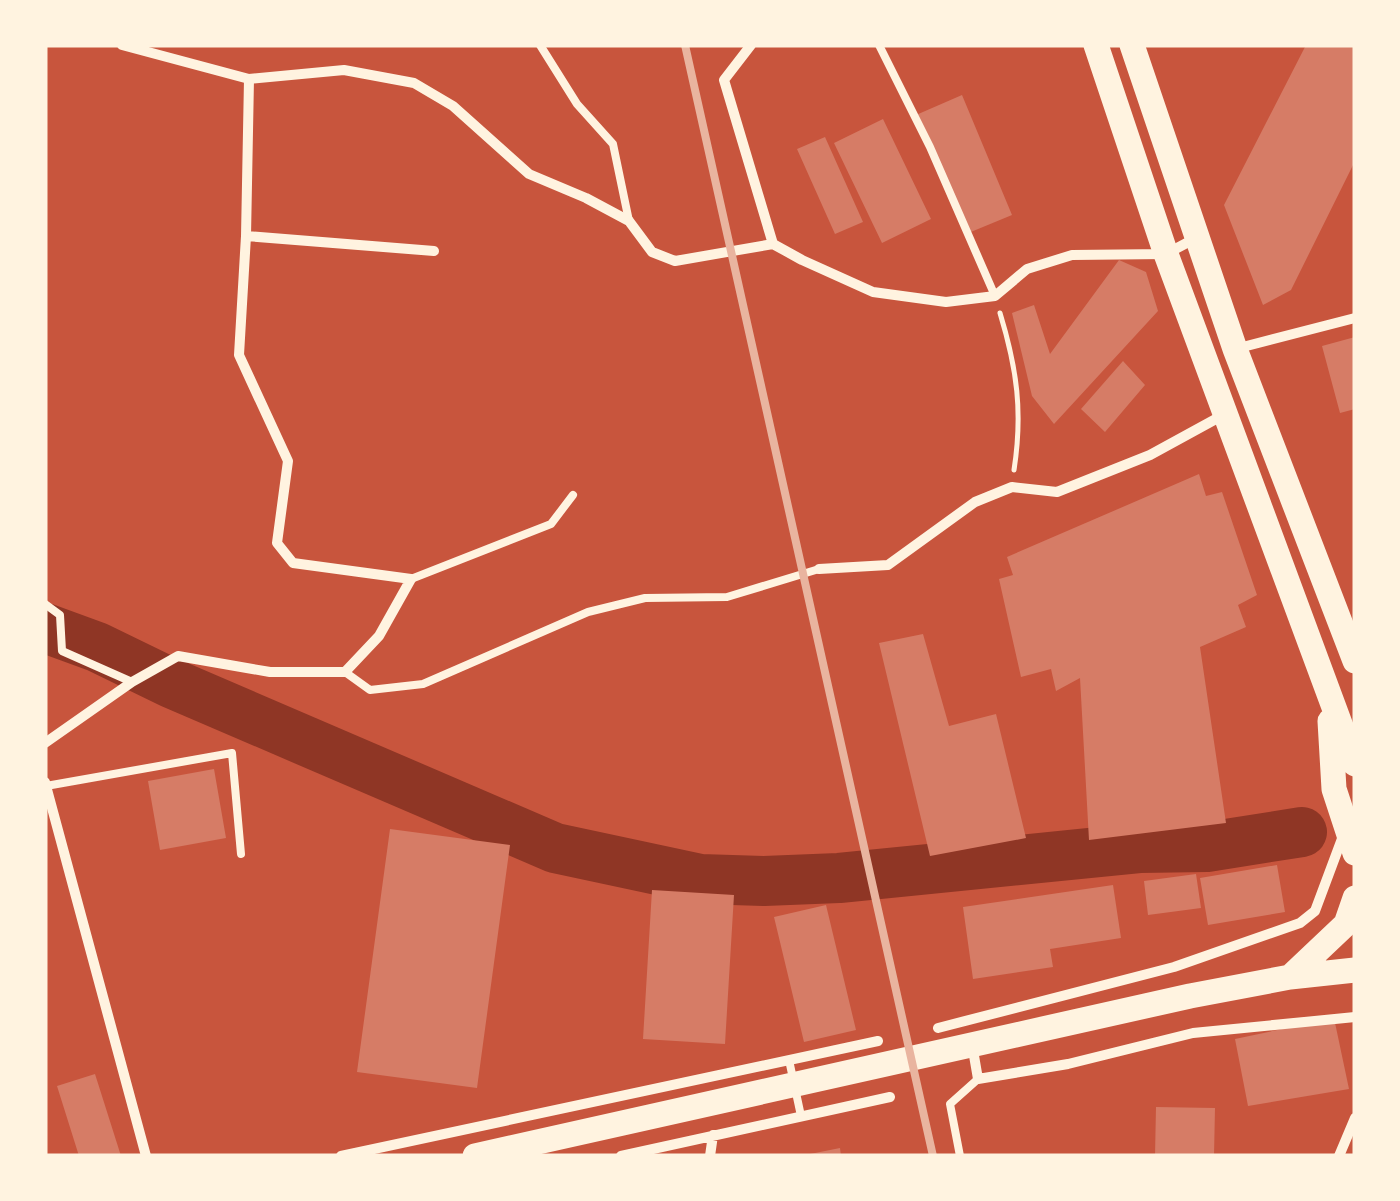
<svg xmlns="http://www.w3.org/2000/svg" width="1400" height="1201" viewBox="0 0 1400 1201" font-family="'Asap Condensed',sans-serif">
	<rect width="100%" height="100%" fill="#c8553d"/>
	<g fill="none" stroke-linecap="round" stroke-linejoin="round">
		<path stroke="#8f3625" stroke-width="50" d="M45,628L97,647L171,683L555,848L700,879L764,881L839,878L1139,848L1207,847L1302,832"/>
	</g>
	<path fill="#d67c66" d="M1306,45H1355V161L1291,290L1263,305L1224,205Z
		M962,95L1012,215L966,234L916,115Z
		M883,119L931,219L882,243L834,143Z
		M825,137L863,222L835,234L797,149Z
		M1119,260L1146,272L1158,311L1054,424L1032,396L1012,313L1034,305L1050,354Z
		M1355,337V409L1340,413L1322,346Z
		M1123,361L1145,385L1105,432L1081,409Z
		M1199,474L1206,496L1222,492L1257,595L1238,605L1246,627L1200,647L1226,823L1089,840L1080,678L1056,691L1051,669L1021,677L999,579L1013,575L1007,557Z
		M923,634L949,726L996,714L1026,838L930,856L879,643Z
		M214,769L226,838L160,850L148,781Z
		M390,829L510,845L477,1088L357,1072Z
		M1277,865L1285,912L1208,925L1200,878Z
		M1196,874L1201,908L1148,915L1144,881Z
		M1113,885L1121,938L1050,949L1053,967L973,979L963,907Z
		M652,890L734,895L725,1044L643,1039Z
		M826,905L856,1030L804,1042L774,917Z
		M1334,1018L1349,1089L1248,1106L1235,1039Z
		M95,1074L121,1156H79L57,1086Z
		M1156,1107L1215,1108L1214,1156H1155Z
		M840,1148L841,1156H810V1154Z"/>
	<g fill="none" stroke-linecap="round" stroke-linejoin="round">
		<path stroke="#fff3e0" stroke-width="5" d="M1000,313C1017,369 1023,412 1014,470"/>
		<path stroke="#fff3e0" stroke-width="8" d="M540,45L577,104L613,144L629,221
			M879,45L930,147L995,296
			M411,579L551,524L573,495
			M45,604L60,615L62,651L132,682
			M345,672L370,690L423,684L588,612L645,598L727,597L819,569
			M46,786L232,753L241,854
			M789,1060L801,1116
			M960,1156L950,1104L978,1079"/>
		<path stroke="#fff3e0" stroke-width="10" d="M122,45L249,79L344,70L414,83L453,106L529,174L586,198L629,221L652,252L675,261L773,244L802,260L873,292L946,302L995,296L1027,269L1072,255L1166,254L1196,238
			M751,45L724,80L773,244
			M249,79L246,236L434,251
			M1235,349L1355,318
			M819,569L888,565L975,502L1012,487L1057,492L1150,455L1225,414
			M45,743L132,682L178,656L270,672H345L379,636L411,579L293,563L277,543L288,461L239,355L246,236
			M45,782L146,1156
			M938,1028L1174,967L1300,923L1315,911L1343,836
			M972,1044L978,1079L1068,1064L1193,1033L1355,1017
			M341,1156L878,1041
			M621,1156L890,1097
			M710,1156L713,1135
			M1339,1156L1355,1118"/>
		<path stroke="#fff3e0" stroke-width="25" d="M1096,45L1166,254L1355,764
			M1132,45L1235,349L1355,661
			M1330,721L1334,789L1355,853
			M1290,977L1346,924L1355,898
			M475,1156L1190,996L1290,977L1355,970"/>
		<path stroke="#e9b49f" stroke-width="8" d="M685,45L933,1156"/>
	</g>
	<rect width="1400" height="1201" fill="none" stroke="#fff3e0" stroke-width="95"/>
</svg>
